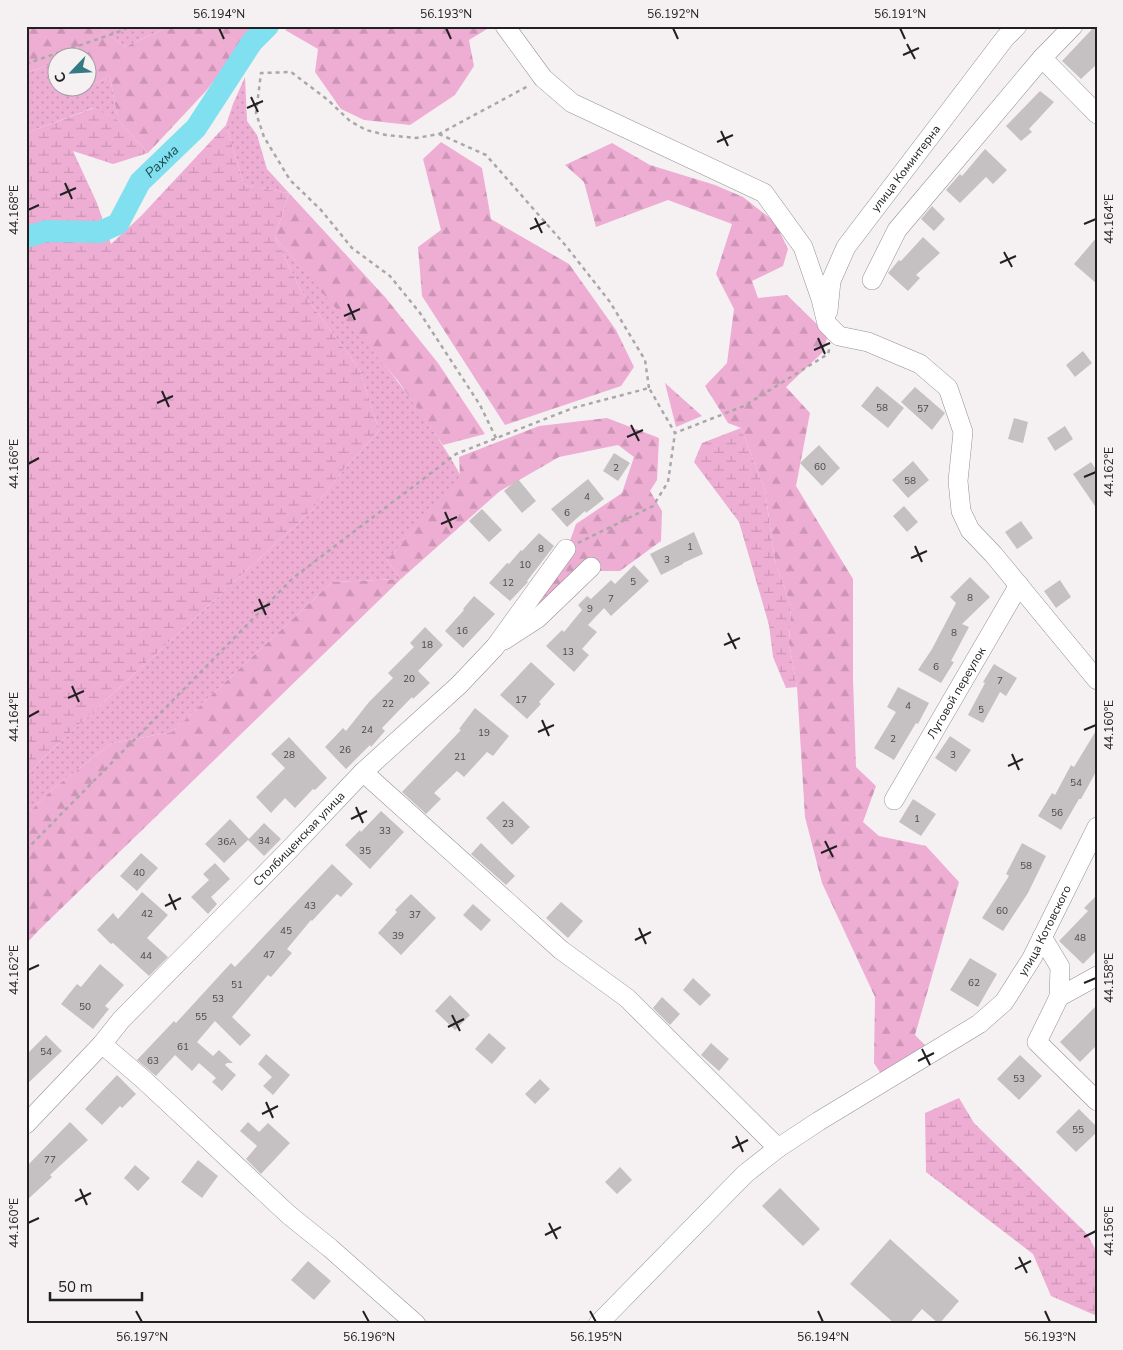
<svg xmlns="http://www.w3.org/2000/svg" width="1123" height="1350" viewBox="0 0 1123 1350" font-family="'Nunito Sans',sans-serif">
	<defs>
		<pattern id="grass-dots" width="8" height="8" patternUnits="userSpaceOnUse" patternTransform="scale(1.25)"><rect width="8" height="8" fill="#eeadd3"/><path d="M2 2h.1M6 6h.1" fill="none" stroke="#cc95b5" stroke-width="1.8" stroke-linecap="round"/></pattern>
		<pattern id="forest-firs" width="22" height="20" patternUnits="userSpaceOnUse" patternTransform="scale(1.25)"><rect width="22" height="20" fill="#eeadd3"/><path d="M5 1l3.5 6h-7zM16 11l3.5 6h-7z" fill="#cc95b5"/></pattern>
		<pattern id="wetland-marsh" width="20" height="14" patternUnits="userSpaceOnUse" patternTransform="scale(1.25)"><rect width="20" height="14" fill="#eeadd3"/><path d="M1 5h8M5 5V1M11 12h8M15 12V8" fill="none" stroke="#cc95b5"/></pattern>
	</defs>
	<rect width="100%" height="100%" fill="#f5f1f3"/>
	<path fill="url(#grass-dots)" d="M98,26H170L125,47Z
		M52,64L57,69L58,88H76L78,89L88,88V86L110,77L118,120L93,108L26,133V73Z
		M245,77L247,121L257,135L267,169L289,193L244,185L226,125L233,104Z
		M275,237C340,313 412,388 461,476L387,560L401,579L332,582L172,732L112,743L54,788L26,815V776L42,759L312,510L345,468L379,431L360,370L300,289Z"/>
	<path fill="url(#forest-firs)" d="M26,26H98L125,47L170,26H256L206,91L148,153L118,120L110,77L88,86V58H58L57,69L52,64L26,73Z
		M293,26H492L469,40L474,66L455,95L410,125L364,120L341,109L315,72L318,49L285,30Z
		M441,142L482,168L491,219L569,264L616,330L634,367L621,386L505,425L422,296L418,247L441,230L423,159Z
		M612,143L650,165L715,185L743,197L775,222L788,249L783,266L752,281L758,298L787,295L828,335L823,352L786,387L810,413L796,486L853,579V679L856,767L876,786L863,822L879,836L926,846L959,882L915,1035L925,1045L881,1074L874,1063L875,997L822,883L805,817L797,687L789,643L791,606L775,561L765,490L741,428L728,423L705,386L727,363L734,309L716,274L732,224L668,200L596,227L584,182L565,165Z
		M289,193L385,297L438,363L485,434L443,445L398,381L275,237Z
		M665,383L702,416L676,427Z
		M607,418L659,438L657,480L650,491L662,511L661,541L620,571H599L541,627L513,639L560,569L576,524L622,493L634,457L618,445L559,457L500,491L401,579L39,930L26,944V815L54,788L112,743L172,732L332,582L401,579L387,560L460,476L459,457L539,426Z"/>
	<path fill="url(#wetland-marsh)" d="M94,108L118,120L148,153L113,164L73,151L97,203L111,244L141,216L226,125L244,185L289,193L275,237L300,289L360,370L379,431L345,468L312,510L42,759L26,776V133Z
		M741,428L765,490L775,561L791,606L789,643L797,687L786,688L773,657L769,625L739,522L694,462L702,443Z
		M959,1098L974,1123L1087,1234L1097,1252V1316L1051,1296L1033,1254L926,1172L925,1113Z"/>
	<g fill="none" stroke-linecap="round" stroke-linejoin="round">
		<path stroke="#81e0ef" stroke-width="22" id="s1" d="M26,237L47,231L100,232L118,224L140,182L196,128L252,42L268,26"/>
	</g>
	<path fill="#c5c1c3" d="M1095,26H1097V64L1081,79L1062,61Z
		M1040,91L1054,102L1029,129L1032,132L1021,141L1006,126Z
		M985,149L1007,170L993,184L986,177L960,203L946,190L960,174L962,176Z
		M932,206L945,219L934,231L921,219Z
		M923,237L940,253L916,275L920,278L908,291L888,273L899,260L901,261Z
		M1097,237V284L1074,264Z
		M1083,351L1092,363L1075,377L1066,365Z
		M877,386L904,408L888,428L861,406Z
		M915,387L945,413L932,430L901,402Z
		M1014,418L1028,422L1023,443L1008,439Z
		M1065,426L1073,439L1055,451L1047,438Z
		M819,445L840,468L822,486L800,463Z
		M614,453L630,463L618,481L603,471Z
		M913,461L929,480L908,498L892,480Z
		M1091,462L1097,471V509L1073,474Z
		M518,479L536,501L522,513L504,491Z
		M588,479L604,499L586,513L585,511L567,527L551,509Z
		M904,506L918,522L907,532L893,516Z
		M482,509L502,530L489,542L469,521Z
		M1021,521L1033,538L1017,549L1005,532Z
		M694,532L703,554L683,563V564L661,575L650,554Z
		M539,533L554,546L527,581L528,582L510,601L489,583L507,563L509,564L521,550L522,551Z
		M634,565L649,581L611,616L604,608L588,625L597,632L582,649L589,655L574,672L546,646L562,630L564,632L582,610L578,605L587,596L591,599L611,580L615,584Z
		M970,577L990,597L962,624L969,627L951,661L954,662L941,683L918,670L932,649L956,603L950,597Z
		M1060,580L1071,597L1056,608L1044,591Z
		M474,596L495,614L463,648L445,631L464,610L463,609Z
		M425,627L443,645L418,671L430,683L413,699L412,697L382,728L385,731L371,747L370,745L346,769L325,747L343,728L346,731L369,702L393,678L388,673L414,647L410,643Z
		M531,662L555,684L539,702L541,704L527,719L500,695Z
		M994,664L1017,678L1006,696L1000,692L983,723L968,715L985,683L983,682Z
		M898,687L929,703L918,724L916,723L894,760L874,748L896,712L887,707Z
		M475,708L509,736L493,756L487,752L464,777L457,771L434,793L441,799L426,814L402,792L461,730L459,729Z
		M1097,729V770L1081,799H1079L1061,830L1038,816L1052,793L1055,795L1071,765L1074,767Z
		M950,736L971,750L956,772L935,758Z
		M289,737L327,778L315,790L313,789L295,808L285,798L271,813L256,797L285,768L271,754Z
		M913,799L936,814L921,836L899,822Z
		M503,801L530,827L512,845L486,818Z
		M381,811L404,832L370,869L345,845L360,830L361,832Z
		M230,819L249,839L224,863L205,844Z
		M264,823L281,839L264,856L248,840Z
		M481,843L515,876L506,885L471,854Z
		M1022,843L1046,856L1028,893L1003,931L982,918L1009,876L1006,874Z
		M141,853L158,868L137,891L120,876Z
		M215,863L230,879L211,897L217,904L208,914L191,897L209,880L203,874Z
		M332,864L353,884L341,897L337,894L312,921L311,920L287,949L292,953L271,977L268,975L232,1017L251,1035L240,1046L215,1021L197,1042L213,1056L219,1050L233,1063H227L225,1065L236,1075L222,1091L212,1082L216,1078L199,1063L192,1071L175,1055L156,1076L137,1060L174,1021L176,1023L231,963L235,967Z
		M142,892L168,915L147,938L168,957L149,976L113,943L111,944L97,930L113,913L118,919Z
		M411,894L436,918L401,955L378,933L397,912L395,910Z
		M1097,895V950L1083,964L1059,941L1088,911L1084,908Z
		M561,902L583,921L568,938L546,918Z
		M473,904L491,920L481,931L463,915Z
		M970,958L997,974L978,1007L950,990Z
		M100,964L124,985L105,1006L109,1009L93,1029L61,1004L77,984L81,987Z
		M693,978L711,995L700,1006L683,990Z
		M450,995L470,1015L455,1030L435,1011Z
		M662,997L680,1014L670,1025L653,1008Z
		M1097,1005V1045L1080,1062L1060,1042Z
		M489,1033L506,1048L492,1064L475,1049Z
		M46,1035L62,1051L26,1085V1055Z
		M711,1043L729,1059L719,1071L701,1055Z
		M266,1054L290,1075L273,1095L263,1086L272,1077L258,1064Z
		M1020,1055L1042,1076L1019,1100L997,1079Z
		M117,1075L136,1094L122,1108L120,1106L102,1125L85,1109Z
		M540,1079L550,1089L535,1104L525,1094Z
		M1079,1109L1097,1127V1132L1076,1152L1056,1132Z
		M70,1122L88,1140L50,1175L52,1177L26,1201V1167Z
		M248,1122L259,1132L268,1123L290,1143L261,1174L246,1159L257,1146L240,1131Z
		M198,1160L218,1176L202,1198L181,1182Z
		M135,1165L150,1178L138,1191L124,1178Z
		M620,1167L632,1180L617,1194L605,1182Z
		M780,1188L820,1229L803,1246L762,1206Z
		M890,1239L959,1301L939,1324L922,1309L909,1324H895L850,1284Z
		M308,1261L331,1281L314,1300L291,1280Z"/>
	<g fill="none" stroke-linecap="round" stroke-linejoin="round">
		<g stroke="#949193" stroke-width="20">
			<g id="minor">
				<path d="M505,26L543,78L572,103L764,193L803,247L821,299L827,324L839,336L868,342L920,364L948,388L963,432L958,481L961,511L970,530L993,554L1097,680"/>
				<path d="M1042,58L1097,114"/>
				<path d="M872,280L897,230L1042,58L1073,26"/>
				<path id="s2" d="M828,311L831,281L846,247L1005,38L1017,26"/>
				<path d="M504,640L538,618L591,567"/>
				<path d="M363,772L561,950L627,998L778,1148"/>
				<path id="s3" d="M894,800L1019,585"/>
				<path d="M1042,937L1060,967L1059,997"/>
				<path d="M1097,976L1059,997L1037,1042L1097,1101"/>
				<path d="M102,1044L144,1080L289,1215L330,1248L416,1324"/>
				<path id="s4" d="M26,1124L102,1044L121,1020L287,852L363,772L459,685L495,647L566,549"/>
				<path id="s5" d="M598,1324L745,1174L778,1148L819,1121L979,1024L1004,1002L1032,958L1097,827"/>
			</g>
		</g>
		<path stroke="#aaa7a9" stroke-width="2.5" stroke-dasharray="4 4" stroke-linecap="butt" d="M26,64L121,31L130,26
			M439,134L486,155L566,246L610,302L645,360L649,388
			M496,438L480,405L420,313L390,276L352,248L321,210L290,180L264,137L256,113L261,73L291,72L328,100L350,121L366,130L386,135L416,138L439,134L530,85
			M578,543L653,506L668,482L675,433
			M26,850L293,578L456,454L573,408L649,388L675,433L744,406L828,354L830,346"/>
		<use href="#minor" stroke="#fff" stroke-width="19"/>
	</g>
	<path fill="none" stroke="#222122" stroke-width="2" d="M219,28L224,39M446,28L451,39M673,28L678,39M900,28L905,39M907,44L915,59M903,55L919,48M251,97L258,112M247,108L263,101M721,131L728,146M717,142L733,135M65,183L72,199M60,195L76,188M28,210L39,205M535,218L542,233M1084,224L1096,219M530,229L546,222M1004,252L1012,267M1000,263L1016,256M348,304L355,320M344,316L360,309M818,338L825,354M814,350L830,343M162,391L169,407M157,403L173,396M631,425L639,441M627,437L643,430M28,464L39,458M1084,477L1096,472M445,512L452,528M441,524L457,517M915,546L922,562M911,558L927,551M259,599L266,615M254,611L270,604M728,633L736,649M724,645L740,638M72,686L79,702M68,698L84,691M28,717L39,711M542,720L549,736M1084,730L1096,725M538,732L554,725M1012,754L1019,770M1008,766L1023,759M356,807L363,823M351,819L367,811M825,841L833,857M821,853L837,846M169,894L176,910M165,906L181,898M639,928L646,944M635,940L651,932M28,970L39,965M1084,983L1096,978M452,1015L460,1031M448,1027L464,1019M922,1049L930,1065M918,1061L934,1053M266,1102L273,1118M262,1114L278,1106M736,1136L743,1152M732,1148L748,1140M80,1189L87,1205M75,1201L91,1193M28,1223L39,1218M549,1223L557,1239M545,1235L561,1227M1084,1237L1096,1231M1019,1257L1027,1273M1015,1269L1031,1261M136,1311L142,1322M363,1311L369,1322M590,1311L596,1322M818,1311L823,1322M1045,1311L1050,1322"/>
	<g text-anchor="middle" stroke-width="4" stroke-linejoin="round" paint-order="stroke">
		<g font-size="10" fill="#4b494a">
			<text x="882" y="411">58</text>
			<text x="923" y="412">57</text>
			<text x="820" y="470">60</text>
			<text x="616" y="471">2</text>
			<text x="910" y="484">58</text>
			<text x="587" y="500">4</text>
			<text x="567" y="516">6</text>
			<text x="690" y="550">1</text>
			<text x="541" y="552">8</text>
			<text x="667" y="563">3</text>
			<text x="525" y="568">10</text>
			<text x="633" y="585">5</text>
			<text x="508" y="586">12</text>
			<text x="970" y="601">8</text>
			<text x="611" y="602">7</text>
			<text x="590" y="612">9</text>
			<text x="462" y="634">16</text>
			<text x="954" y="636">8</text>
			<text x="427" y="648">18</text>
			<text x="568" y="655">13</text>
			<text x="936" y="670">6</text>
			<text x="409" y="682">20</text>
			<text x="1000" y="684">7</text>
			<text x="521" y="703">17</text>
			<text x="388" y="707">22</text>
			<text x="908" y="709">4</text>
			<text x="981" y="713">5</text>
			<text x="367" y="733">24</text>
			<text x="484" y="736">19</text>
			<text x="893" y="742">2</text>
			<text x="345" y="753">26</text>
			<text x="289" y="758">28</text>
			<text x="953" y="758">3</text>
			<text x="460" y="760">21</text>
			<text x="1076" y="786">54</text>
			<text x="1057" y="816">56</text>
			<text x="917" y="822">1</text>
			<text x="508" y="827">23</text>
			<text x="385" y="834">33</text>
			<text x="264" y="844">34</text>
			<text x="227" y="845">36А</text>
			<text x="365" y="854">35</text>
			<text x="1026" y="869">58</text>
			<text x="139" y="876">40</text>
			<text x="310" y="909">43</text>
			<text x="1002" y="914">60</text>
			<text x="147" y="917">42</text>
			<text x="415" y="918">37</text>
			<text x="286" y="934">45</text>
			<text x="398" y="939">39</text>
			<text x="1080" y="941">48</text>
			<text x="269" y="958">47</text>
			<text x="146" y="959">44</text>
			<text x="974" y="986">62</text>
			<text x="237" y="988">51</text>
			<text x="218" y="1002">53</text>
			<text x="85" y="1010">50</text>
			<text x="201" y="1020">55</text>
			<text x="183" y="1050">61</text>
			<text x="46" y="1055">54</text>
			<text x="153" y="1064">63</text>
			<text x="1019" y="1082">53</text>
			<text x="1078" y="1133">55</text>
			<text x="50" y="1163">77</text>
		</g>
		<g font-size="12" fill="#222122" stroke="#f5f1f3">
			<text dy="4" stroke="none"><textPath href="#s2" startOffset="166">улица Коминтерна</textPath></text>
			<text dy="4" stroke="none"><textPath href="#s3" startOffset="124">Луговой переулок</textPath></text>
			<text dy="4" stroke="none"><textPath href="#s4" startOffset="395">Столбищенская улица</textPath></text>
			<text dy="4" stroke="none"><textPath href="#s5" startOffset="604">улица Котовского</textPath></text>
		</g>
		<g font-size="14" font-style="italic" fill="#1f4b51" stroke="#f5f1f3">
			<text dy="5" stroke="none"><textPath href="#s1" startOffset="172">Рахма</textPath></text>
		</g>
	</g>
	<rect width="1123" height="1350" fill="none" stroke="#f5f1f3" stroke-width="55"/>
	<g transform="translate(72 72) rotate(245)"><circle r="24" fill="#f5f1f3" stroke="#a19e9f"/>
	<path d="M0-4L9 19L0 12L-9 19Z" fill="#337a84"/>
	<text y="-8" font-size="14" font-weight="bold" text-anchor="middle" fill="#222122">С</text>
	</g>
	<path d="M50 1292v8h92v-8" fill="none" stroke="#222122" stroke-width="2.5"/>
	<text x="58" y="1292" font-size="15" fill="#222122" stroke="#f5f1f3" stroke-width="4" paint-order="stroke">50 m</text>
	<rect x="28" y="28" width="1068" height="1294" fill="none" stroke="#222122" stroke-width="2"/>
	<g font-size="12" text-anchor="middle" fill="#222122">
		<text x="219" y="18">56.194°N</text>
		<text x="446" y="18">56.193°N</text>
		<text x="673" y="18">56.192°N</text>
		<text x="900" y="18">56.191°N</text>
		<text transform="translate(14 210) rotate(-90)" y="4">44.168°E</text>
		<text transform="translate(1109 219) rotate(-90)" y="4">44.164°E</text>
		<text transform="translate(14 464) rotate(-90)" y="4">44.166°E</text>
		<text transform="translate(1109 472) rotate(-90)" y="4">44.162°E</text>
		<text transform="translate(14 717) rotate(-90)" y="4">44.164°E</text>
		<text transform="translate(1109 725) rotate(-90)" y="4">44.160°E</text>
		<text transform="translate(14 970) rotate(-90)" y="4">44.162°E</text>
		<text transform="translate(1109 978) rotate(-90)" y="4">44.158°E</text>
		<text transform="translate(14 1223) rotate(-90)" y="4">44.160°E</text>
		<text transform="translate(1109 1231) rotate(-90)" y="4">44.156°E</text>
		<text x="142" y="1341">56.197°N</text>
		<text x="369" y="1341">56.196°N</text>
		<text x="596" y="1341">56.195°N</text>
		<text x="823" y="1341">56.194°N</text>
		<text x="1050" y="1341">56.193°N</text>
	</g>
</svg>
